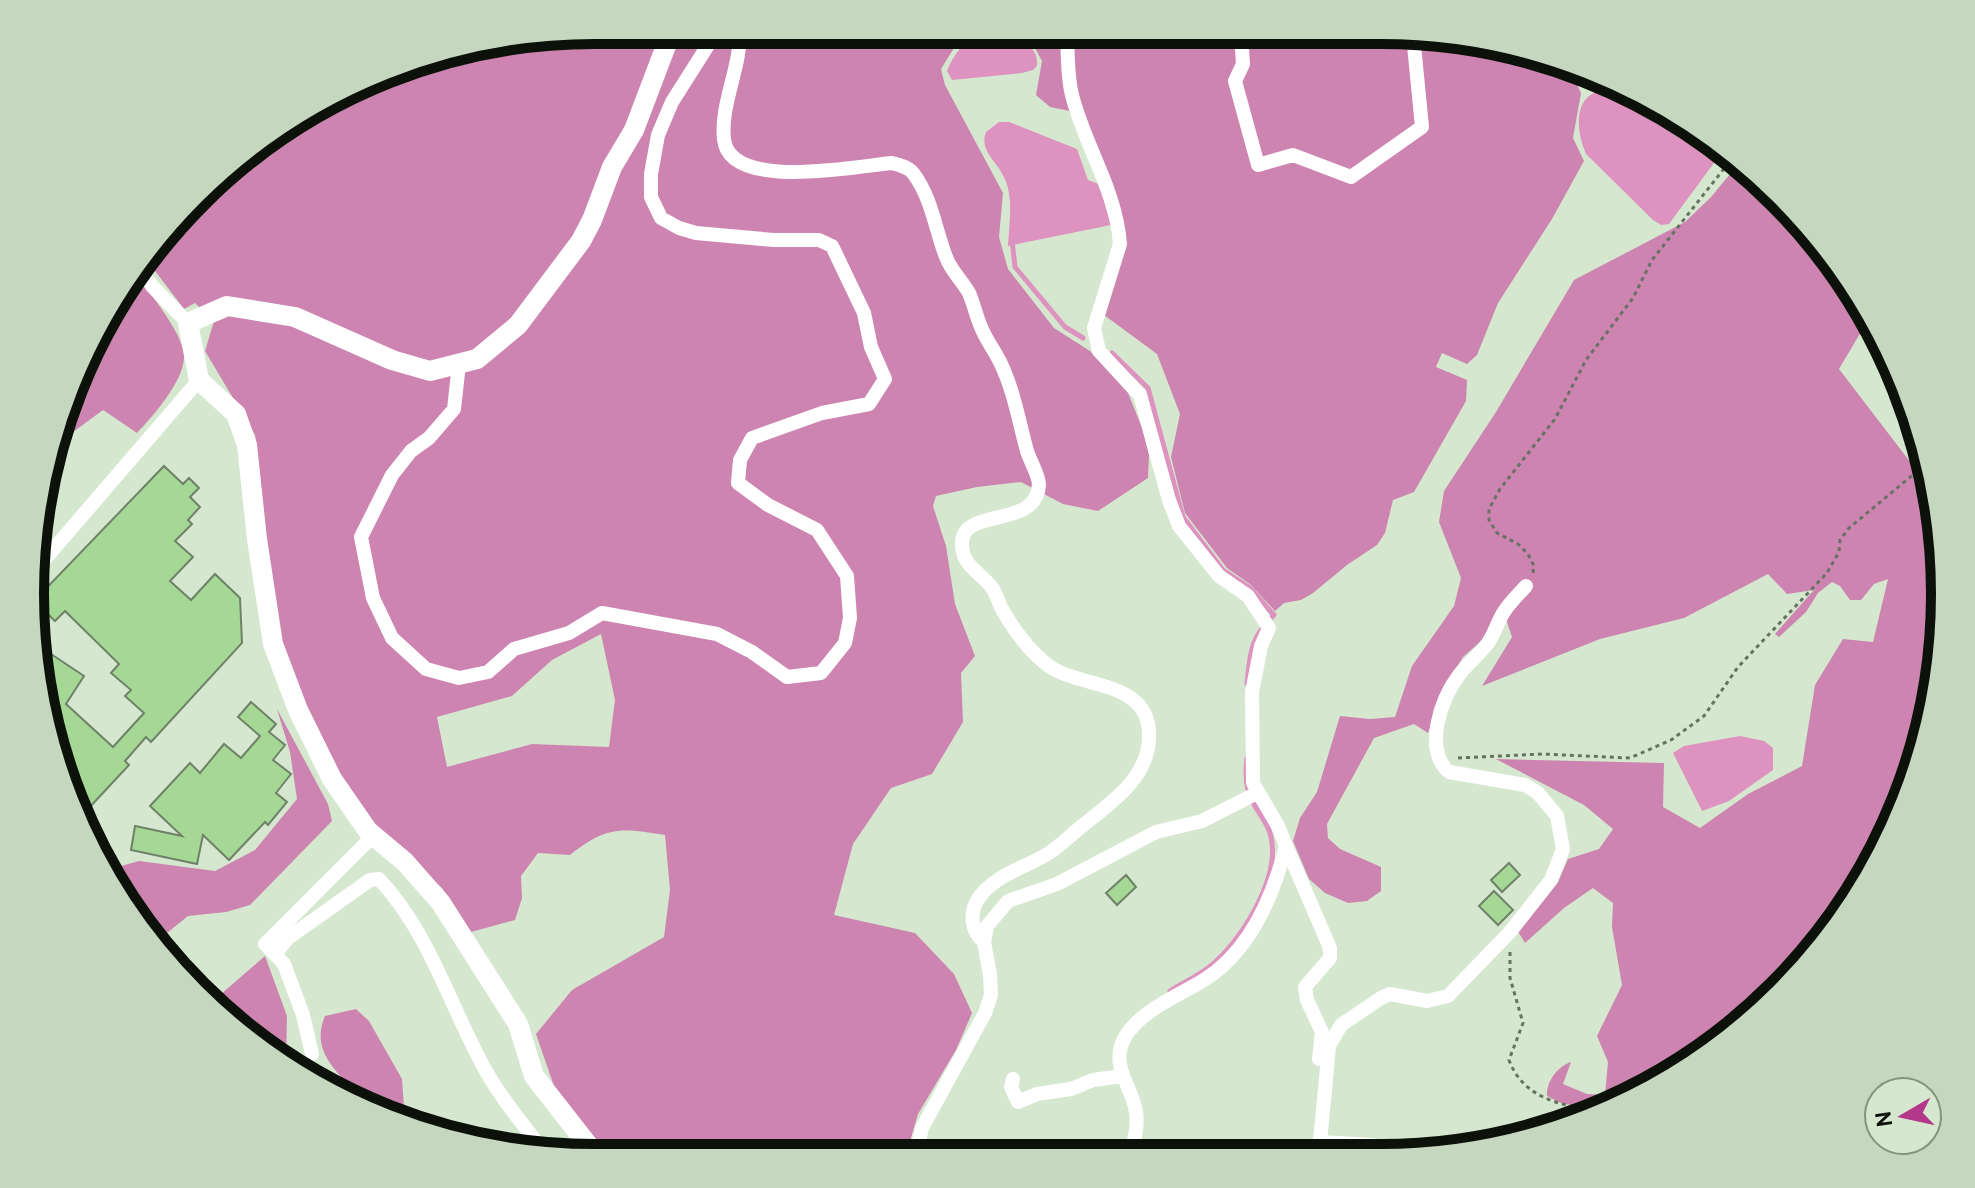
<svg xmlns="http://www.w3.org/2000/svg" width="1975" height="1188" viewBox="0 0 1975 1188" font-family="Overpass,sans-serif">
	<rect width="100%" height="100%" fill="#d5e8cf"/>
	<path fill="#cd84b0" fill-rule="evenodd" d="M594,30L964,32L941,69L945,85L1003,193L999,237L1008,269L1054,328L1090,351L1128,393L1143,430L1149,455L1148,478L1098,511L1063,504L1021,482L977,487L936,496L933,506L946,546L955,604L975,656L961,673L963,722L932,774L891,788L853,844L834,915L915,933L954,974L972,1013L956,1050L918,1114L906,1155L605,1154L555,1089L536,1034L572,990L664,937L670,890L665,835C620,828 607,826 570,855L538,853L521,876L522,898L515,920L471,932L442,888L376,829L334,767L305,709L282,647L266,546L255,435L205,351L214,321L195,303L184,309L146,259L251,146L413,60ZM601,634L615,700L609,747L532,744L447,767L437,717L512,696L552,660Z
		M1013,32L1454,35L1576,67L1571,71L1581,93L1573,138L1584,161L1552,219L1498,303L1477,355L1467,364L1442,353L1436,367L1467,380L1466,401L1414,492L1393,500L1385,533L1377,545L1347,565L1313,593L1301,600L1284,603L1275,611L1251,585L1227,568L1185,513L1171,457L1180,414L1157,354L1104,315L1125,245L1113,184L1084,114L1050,107L1036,95L1042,61L1029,37Z
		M1740,162L1805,222L1869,312L1871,315L1839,369L1924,480L1930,476L1940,520L1944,630L1926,740L1887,843L1829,937L1753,1018L1672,1076L1664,1077L1661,1083L1602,1108L1563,1104L1547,1096C1546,1082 1558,1066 1571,1062L1563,1084L1587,1094L1605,1095L1608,1062L1597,1036L1622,985L1612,927L1613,903L1593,888L1564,908L1525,943L1517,930L1558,882L1568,859L1599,849L1613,829L1584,805L1496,759L1664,763L1663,807L1700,828L1748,794L1802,766L1815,685L1843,639L1873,642L1888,579L1874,584L1861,600H1850L1840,586L1832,582L1818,593L1806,612L1779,637L1775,634L1814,590L1787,594L1768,574L1684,618L1600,639L1482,686L1512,637L1506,619L1463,657L1443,690L1428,733L1414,724L1374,738L1327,824L1328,838L1340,849L1381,867V891L1367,901L1348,903L1325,893L1309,879L1293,841L1300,818L1317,792L1340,716L1370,719L1395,717L1412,666L1454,606L1461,578L1439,522L1444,491L1496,412L1574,280L1685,222L1711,197Z
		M134,271C148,292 185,334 184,358C183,382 153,416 137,433L103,410L54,446L60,413L125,280Z
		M277,709L328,804L332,821L250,905L226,912L188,916L157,941L125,908L107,870L139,861L215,871L255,850L297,799L290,752Z
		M265,956L287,1016L286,1062L251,1042L213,1001Z
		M356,1009L369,1021L402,1079L405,1122L379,1115L346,1096L351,1087C330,1066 312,1046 325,1016Z"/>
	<path fill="#dd92bf" d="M980,32C1001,32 1040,38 1037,66L1033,70L1022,73L952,80L947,71C953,55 965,40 980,32Z
		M1611,81L1725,148L1669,224L1661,225L1653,220L1586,154C1579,138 1573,109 1589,96C1596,91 1604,88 1611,81Z
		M999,122H1009L1077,149L1088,180L1099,184L1111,225L1008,246C1009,224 1014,197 1004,177C997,161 979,151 986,132Z
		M1740,736L1764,741L1773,748V770L1729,801L1702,811L1673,753L1684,746Z"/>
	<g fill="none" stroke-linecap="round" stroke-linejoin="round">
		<path stroke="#dd92bf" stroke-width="5" d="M1012,240L1015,267L1065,327L1083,338
			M1112,353L1148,388L1183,517L1223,570L1250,588L1274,615C1250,638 1250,653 1247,684
			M1170,991C1182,983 1196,977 1208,968C1241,943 1283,875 1270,833C1267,823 1260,815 1255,806C1245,792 1245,774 1247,758"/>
	</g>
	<path fill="#a5d894" stroke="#70816a" stroke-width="2" d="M164,466L183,484L189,478L199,488L190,497L200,507L188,520L192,524L175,541L193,557L170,581L191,600L215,574L240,598L242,643L151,742L146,737L125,761L129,765L87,810L69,794L60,775L39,646L84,676L66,704L113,747L144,713L125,696L131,690L111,673L119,664L65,611L55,621L34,601Z
		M251,702L276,724L269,732L285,745L273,760L291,774L276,793L287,802L268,825L265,822L229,860L203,835L197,864L131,850L135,826L182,836L150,806L190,763L200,773L224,744L241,758L260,736L238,717Z
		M1509,863L1520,875L1502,892L1491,880Z
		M1126,875L1136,887L1117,905L1106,893Z
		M1494,891L1513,910L1498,925L1479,906Z"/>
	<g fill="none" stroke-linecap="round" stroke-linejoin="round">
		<path stroke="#677263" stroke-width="3" stroke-dasharray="4 4" stroke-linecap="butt" d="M1533,573L1534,566L1528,554L1518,544L1497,533L1489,520V509L1500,489L1555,419L1586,360L1633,298L1652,260L1734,156
			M1458,758L1542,754L1630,758L1671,740L1704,716L1738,667L1827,573L1839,552L1840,540L1849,528L1927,463
			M1510,952V978L1523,1023L1509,1060C1523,1098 1561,1106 1597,1110"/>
		<path stroke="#fff" stroke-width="14" d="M740,31C741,67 720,105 724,139C729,192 858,166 892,163C900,165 908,167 913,173C932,198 935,229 946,257C951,271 962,280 969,293C974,304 976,316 981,327C986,340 995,351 1001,364C1014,391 1019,422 1027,451C1030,461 1039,475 1039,485C1036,531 959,505 962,546C963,567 983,574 993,589C997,596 999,604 1003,611C1014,630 1028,649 1045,663C1076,690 1152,677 1149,738C1148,779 1110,803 1082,826C1071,835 1061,845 1049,853C1027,867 994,875 978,899C969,913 971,931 984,942
			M1067,33C1068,53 1067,75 1072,95C1085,147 1116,190 1120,244L1094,328L1099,351L1140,395L1169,500L1179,526L1219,576L1248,596L1269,628L1261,646L1252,692L1253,783L1278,826L1286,846C1273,897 1250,951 1204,980C1178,996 1141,1010 1125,1037C1110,1064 1129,1082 1135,1107C1139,1123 1135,1141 1129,1156
			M1241,34L1243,64L1235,81L1258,165L1293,155L1351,177L1422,127L1413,35
			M139,266L152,286L188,323
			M459,364L454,409L429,438L411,451L392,475L361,537L373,598L392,638L426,669L459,678L488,672L514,649L569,633L602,613L717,634L752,652L787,677L821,673L845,643L850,618L847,576L817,530L768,505L738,483L740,460L752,438L822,413L869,404L885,379L871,347L864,313L832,246L819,240H774L696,233L679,228L661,218L651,197V174L658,135L672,102L717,31
			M33,573L199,380
			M1286,846L1330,948V958L1305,987L1307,1000L1322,1032L1319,1059
			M275,954L288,938L370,880L379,879C428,931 448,1000 481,1062C498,1095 523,1124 545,1153
			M312,1054L303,1015L284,964L265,944L373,836
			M1013,1079L1011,1087L1018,1102L1037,1094L1071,1089L1093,1080L1122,1076
			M1320,1142L1329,1046L1341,1025L1381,998L1390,994L1427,1001L1448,996L1510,932L1551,880L1563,849L1557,816L1538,793L1525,785L1449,772C1423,749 1441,699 1459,675C1468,663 1480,654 1488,643C1494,634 1497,624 1502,615C1508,604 1518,595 1526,586
			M916,1155L922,1128L985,1013L991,995L990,975L984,942L987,926L1008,901L1057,884L1156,832L1202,821L1257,793
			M1316,1156L1320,1142L1372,1145L1422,1156"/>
		<path stroke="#fff" stroke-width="20" d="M595,1154L534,1076L518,1024L441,903L405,862L368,831L332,779L298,710L273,644L257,539L247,445L236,414L199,380L188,323L227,306L295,317L392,360L430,371L477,359L518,325L581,241L592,220L612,167L634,130L672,30"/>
	</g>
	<path d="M0 0H1975V1188H0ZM594 44H1381A550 550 0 0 1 1931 594V594A550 550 0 0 1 1381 1144H594A550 550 0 0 1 44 594V594A550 550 0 0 1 594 44Z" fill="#c5d7bf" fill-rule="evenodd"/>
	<path fill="none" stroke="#0c120a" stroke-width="10" d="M594 44H1381A550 550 0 0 1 1931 594V594A550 550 0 0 1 1381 1144H594A550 550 0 0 1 44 594V594A550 550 0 0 1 594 44Z"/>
	<g transform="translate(1903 1116) rotate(261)"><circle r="38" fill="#d5e8cf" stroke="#859280" stroke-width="2"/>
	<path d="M0-6L14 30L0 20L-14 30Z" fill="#b3388b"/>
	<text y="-12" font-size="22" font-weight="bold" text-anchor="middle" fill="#0c120a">N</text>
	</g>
</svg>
